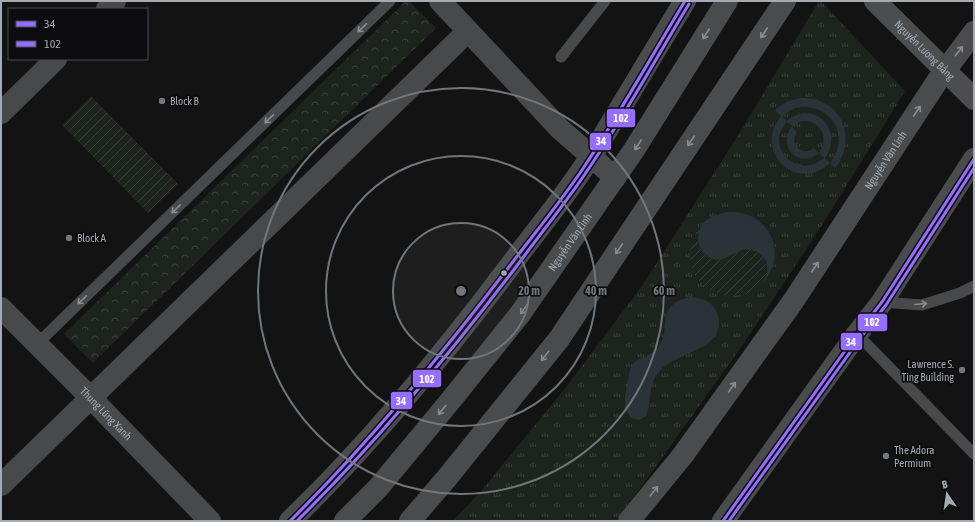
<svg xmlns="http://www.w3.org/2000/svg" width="975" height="522" viewBox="0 0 975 522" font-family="'Asap Condensed',sans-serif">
	<defs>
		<pattern id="grass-tufts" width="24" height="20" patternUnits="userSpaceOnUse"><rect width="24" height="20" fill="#1d231d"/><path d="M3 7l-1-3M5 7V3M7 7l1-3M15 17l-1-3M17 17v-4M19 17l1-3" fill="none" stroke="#3b403b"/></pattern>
		<pattern id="park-crowns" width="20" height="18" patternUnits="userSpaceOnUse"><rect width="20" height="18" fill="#1d231d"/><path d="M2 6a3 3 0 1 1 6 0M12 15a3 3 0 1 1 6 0" fill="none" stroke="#3b403b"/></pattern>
		<pattern id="garden-furrows" width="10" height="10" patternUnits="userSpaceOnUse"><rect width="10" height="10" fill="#1d231d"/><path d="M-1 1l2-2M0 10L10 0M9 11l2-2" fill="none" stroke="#3b403b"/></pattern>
	</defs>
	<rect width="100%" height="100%" fill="#131313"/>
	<path fill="url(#grass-tufts)" d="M819,1H821L905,91L819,230L742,346L617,521H453L481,491L567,386L642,286L737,137Z"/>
	<path fill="url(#park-crowns)" d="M406,1H409L436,28L93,363L64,334Z"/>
	<path fill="url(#garden-furrows)" d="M91,96L178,184L148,213L62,125Z
		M705,222L698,235L715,259C730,260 736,248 749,250C756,251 763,255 766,262C782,297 706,313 692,267C687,250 693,234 705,222Z"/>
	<path fill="#2a3338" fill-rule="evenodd" d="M799,98C806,98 814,98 820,101C848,112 853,146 835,168L830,163C797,194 752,152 781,116L775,110L786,102ZM805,107C835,108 849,139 830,163L825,158C845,128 812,99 787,121L781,116L795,108ZM805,121C822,122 829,139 819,153L814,148C803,157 788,144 797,132L792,126L798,122ZM787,122L792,126C776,147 799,169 819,153L824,158C795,181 764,145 787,122Z
		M726,212C770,209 791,255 760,286C766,278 770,271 766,261C761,252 749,247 740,251C729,255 723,263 711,258C697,252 694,233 704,222C710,217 719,214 726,212Z
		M691,297C698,298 705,299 711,304C716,309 719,315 719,323C720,351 673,353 658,373C648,385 652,402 646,416L639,420L631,418C622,406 625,398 627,384C629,375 629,367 636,361C644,356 654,354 659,346C672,327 654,304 691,297Z"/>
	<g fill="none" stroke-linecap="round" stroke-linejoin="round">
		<path stroke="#47494b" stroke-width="11" d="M561,57L605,1
			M882,302L922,305L960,293L974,286
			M857,334L974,454
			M37,344L390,1"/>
		<g stroke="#47494b" stroke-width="22">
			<path d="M440,1L560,129L591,156"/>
			<path d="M107,9L115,1"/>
			<path d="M1,113L56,59"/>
			<path id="s1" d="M1,308L90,397L210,521"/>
			<path d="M1,485L468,31"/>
		</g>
		<path stroke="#4b4d4f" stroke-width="22" id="s2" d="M875,1L974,99"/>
		<path stroke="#494b4d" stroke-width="22" d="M591,156L615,178
			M290,521C372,442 445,353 513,262C539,227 568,193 591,156C623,105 653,53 685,1"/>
		<g stroke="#494b4d" stroke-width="22">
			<path id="s3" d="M345,521L378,488L451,400L520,314L634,150L727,1"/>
			<path d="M410,521L446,479L559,339L785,1"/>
			<path id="s4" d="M629,521L683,455L794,300L938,80L974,32"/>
			<path d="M723,521L857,334L882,302L974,159"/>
		</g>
		<g stroke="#0d0d0f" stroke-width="6">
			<path id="bus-1" d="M290,521C372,440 445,351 515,259C538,229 561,201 582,170C619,115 651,57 685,1
				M723,521L857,334L882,302L974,159"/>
		</g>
		<g stroke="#0d0d0f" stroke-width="6">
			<path id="bus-2" d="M297,521C378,441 450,354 519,263C541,233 564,205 585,174C623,119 655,60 689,4
				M729,521L861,337L886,305L974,168"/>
		</g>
		<use href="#bus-1" stroke="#966eff" stroke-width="3"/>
		<use href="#bus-2" stroke="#966eff" stroke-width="3"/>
	</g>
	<defs><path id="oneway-shaft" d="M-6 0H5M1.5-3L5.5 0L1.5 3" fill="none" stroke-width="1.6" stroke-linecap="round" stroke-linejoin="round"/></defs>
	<g stroke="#888e94">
		<use href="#oneway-shaft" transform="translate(362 28) rotate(136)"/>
		<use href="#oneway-shaft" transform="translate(269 119) rotate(136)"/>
		<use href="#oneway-shaft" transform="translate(176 209) rotate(136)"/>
		<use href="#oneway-shaft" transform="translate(82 300) rotate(136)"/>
		<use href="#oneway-shaft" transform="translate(921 304) rotate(-5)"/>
	</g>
	<g stroke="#898e95">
		<use href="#oneway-shaft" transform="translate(764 33) rotate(124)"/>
		<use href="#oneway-shaft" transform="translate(706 34) rotate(122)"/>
		<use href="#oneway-shaft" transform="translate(959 51) rotate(-52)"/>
		<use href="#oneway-shaft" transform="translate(917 111) rotate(-56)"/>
		<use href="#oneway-shaft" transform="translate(691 141) rotate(124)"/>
		<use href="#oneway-shaft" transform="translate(638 145) rotate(122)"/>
		<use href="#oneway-shaft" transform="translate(619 249) rotate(124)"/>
		<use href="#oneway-shaft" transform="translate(815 267) rotate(-57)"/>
		<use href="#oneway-shaft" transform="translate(524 309) rotate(125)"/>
		<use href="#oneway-shaft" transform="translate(545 356) rotate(128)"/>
		<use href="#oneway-shaft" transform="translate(732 387) rotate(-54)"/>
		<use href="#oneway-shaft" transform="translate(442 410) rotate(130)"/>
		<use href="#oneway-shaft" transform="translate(654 491) rotate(-51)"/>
	</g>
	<circle cx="461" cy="291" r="68" fill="#71767c" fill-opacity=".12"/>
	<g fill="none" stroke="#71767c" stroke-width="2">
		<circle cx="461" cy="291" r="68"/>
		<circle cx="461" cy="291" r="135"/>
		<circle cx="461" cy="291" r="203"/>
	</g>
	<g fill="#71767c" stroke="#0d0d0f" stroke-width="1.5">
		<circle cx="162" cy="101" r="4"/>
		<circle cx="69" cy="238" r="4"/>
		<circle cx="962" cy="370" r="4"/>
		<circle cx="886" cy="456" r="4"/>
	</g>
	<circle fill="#a4abb4" stroke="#0d0d0f" stroke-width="1.5" cx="504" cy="273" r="3.5"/>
	<g text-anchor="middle" stroke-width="3.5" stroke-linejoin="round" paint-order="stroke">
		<g font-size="11" fill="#a4abb4" stroke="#0d0d0f">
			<text dy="4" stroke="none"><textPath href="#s2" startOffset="70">Nguyễn Lương Bằng</textPath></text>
			<text dy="4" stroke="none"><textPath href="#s4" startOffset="443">Nguyễn Văn Linh</textPath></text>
			<text dy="4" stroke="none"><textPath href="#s3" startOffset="359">Nguyễn Văn Linh</textPath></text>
			<text dy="4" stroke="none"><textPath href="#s1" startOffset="149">Thung Lũng Xanh</textPath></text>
		</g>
		<g font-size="11" fill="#a4abb4" stroke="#0d0d0f" text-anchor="start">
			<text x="170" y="105">Block B</text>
			<text x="77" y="242">Block A</text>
			<text x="954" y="368" text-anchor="end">Lawrence S.<tspan x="954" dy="13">Ting Building</tspan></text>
			<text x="894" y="454">The Adora<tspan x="894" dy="13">Permium</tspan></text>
		</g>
	</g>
	<circle cx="461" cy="291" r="6" fill="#71767c" stroke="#0d0d0f" stroke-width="2"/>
	<g font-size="12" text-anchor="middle" font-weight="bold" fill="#71767c" stroke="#0d0d0f" stroke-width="3.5" stroke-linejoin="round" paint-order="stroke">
		<text x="529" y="295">20 m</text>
		<text x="596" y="295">40 m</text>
		<text x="664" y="295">60 m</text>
	</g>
	<g stroke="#0d0d0f" stroke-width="1.5">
		<rect x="606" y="108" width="30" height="20" rx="4" fill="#966eff"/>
		<rect x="589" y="132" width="23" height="19" rx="4" fill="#966eff"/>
		<rect x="857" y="313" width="31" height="19" rx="4" fill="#966eff"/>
		<rect x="840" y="332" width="23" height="19" rx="4" fill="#966eff"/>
		<rect x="412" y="369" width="30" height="19" rx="4" fill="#966eff"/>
		<rect x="390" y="391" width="23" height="19" rx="4" fill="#966eff"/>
	</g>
	<g font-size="11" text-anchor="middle" font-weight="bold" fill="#fff">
		<text x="621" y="122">102</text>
		<text x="601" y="145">34</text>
		<text x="872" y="326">102</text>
		<text x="851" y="346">34</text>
		<text x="427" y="383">102</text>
		<text x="401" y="405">34</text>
	</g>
	<rect width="975" height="522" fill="none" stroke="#a4abb4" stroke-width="4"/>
	<rect x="8" y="8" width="140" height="52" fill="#0d0d0f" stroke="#494c51"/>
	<rect x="16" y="21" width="20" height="6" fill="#966eff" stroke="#494c51"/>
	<text x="44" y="28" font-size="12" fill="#a4abb4">34</text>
	<rect x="16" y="41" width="20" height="6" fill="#966eff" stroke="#494c51"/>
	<text x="44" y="48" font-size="12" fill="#a4abb4">102</text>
	<g transform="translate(947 494) rotate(347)" stroke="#0d0d0f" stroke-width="3" paint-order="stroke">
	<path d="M0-3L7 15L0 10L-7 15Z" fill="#a4abb4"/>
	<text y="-6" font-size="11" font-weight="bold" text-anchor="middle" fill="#a4abb4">B</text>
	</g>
</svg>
